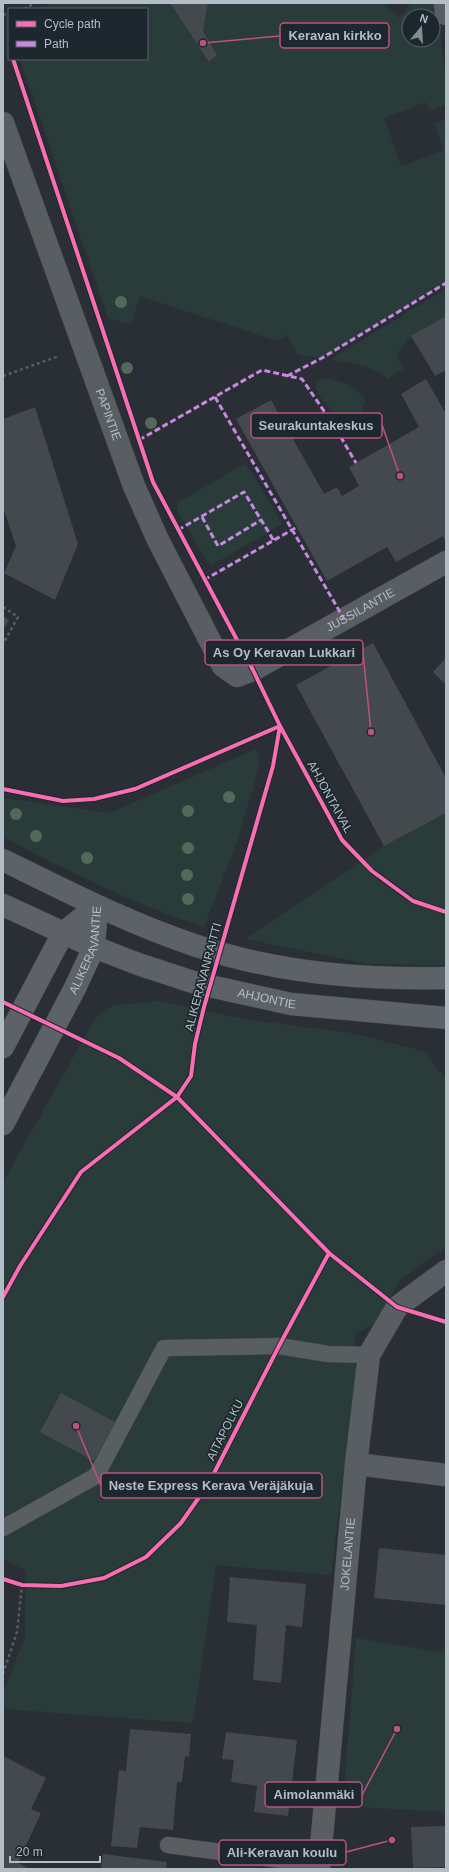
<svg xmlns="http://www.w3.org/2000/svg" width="449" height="1872" viewBox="0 0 449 1872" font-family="Arial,sans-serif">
	<rect width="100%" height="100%" fill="#2a2f35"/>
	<path fill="#2a3c3a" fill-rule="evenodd" d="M52,3H170L209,62L217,55L203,31L208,3H383L399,18L412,3H436L446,78V104L430,111L426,102L384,118L401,166L444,150L434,123L446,119V283L322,358L298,355L287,335L277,341L140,296L131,325L108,318L20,59H147V9H42ZM409,16H433V40H409Z
		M446,289V316L411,336L396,356L404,368L387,379C374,365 349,363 331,359Z
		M324,377L344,383L363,396L365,402L360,414C337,422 320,404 315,383Z
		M246,463L282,524L210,566L178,512L177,503Z
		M256,749L260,763L237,842L204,927C133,904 68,871 3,837V798L109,813Z
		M446,813V965L368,964L245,939L384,846Z
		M160,1001L243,1019L352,1033L423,1051L446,1079V1247L400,1280L376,1323L355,1334L356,1374L331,1575L216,1565L193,1723L3,1709V1694L25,1637L26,1571L3,1558V1182L96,1017L113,1005Z
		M356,1638L446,1653V1812L343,1806Z"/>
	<path fill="#44494e" d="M170,3H208L203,31L217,55L209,62Z
		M446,316V370L435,376L411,336Z
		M426,379L446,414V542L443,536L396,562L387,547L327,581L236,419L271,400L324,494L337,487L342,496L359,486L349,467L419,427L401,394Z
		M35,407L78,544L55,600L4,573L16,546L3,507V419Z
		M3,616L9,620L3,631Z
		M373,643L446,778V813L384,846L296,685Z
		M446,658V685L433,672Z
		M61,1393L115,1422L94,1461L40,1432Z
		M379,1548L446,1555V1605L374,1598Z
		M230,1577L306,1584L302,1627L286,1625L281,1683L253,1680L257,1625L227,1622Z
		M130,1729L191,1734L189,1757L185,1756L182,1782H177L173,1830L140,1827L137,1848L111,1846L119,1770L126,1771Z
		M226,1732L297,1740L288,1816L254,1812L257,1786L231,1782L234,1760L222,1759Z
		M3,1756L46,1778L31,1809L41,1813L18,1863L30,1869H3Z
		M446,1826V1867L413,1868L411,1827Z
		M103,1854L167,1862L166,1869H101Z"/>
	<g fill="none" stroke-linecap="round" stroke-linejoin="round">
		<g stroke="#484b4f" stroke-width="17">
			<path id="service" d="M3,1528L96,1476L164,1348L279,1346L328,1354L369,1355
				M168,1845L319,1865"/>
		</g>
		<g stroke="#484b4f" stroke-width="23">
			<g id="minor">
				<path d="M445,3L446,14"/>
				<path id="s1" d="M3,123L134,486L158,540L223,666L237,676L253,670L446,562"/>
				<path d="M356,1464L446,1475"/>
				<path id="s2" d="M319,1869L356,1464L369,1355L397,1307L446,1271"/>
			</g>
		</g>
		<g stroke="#484b4f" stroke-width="23">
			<g id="secondary">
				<path d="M3,860C66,891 130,924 197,946C277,973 362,980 446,978"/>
				<path id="s3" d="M3,905L94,947L138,964L196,983L291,1004L446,1018"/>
				<path d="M3,1047L63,933L97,906"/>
				<path id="s4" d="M3,1124L75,988L94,947L97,906"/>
			</g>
		</g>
		<path stroke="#575d60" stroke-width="2.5" stroke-dasharray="3 3" stroke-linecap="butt" d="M24,9L35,3
			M3,15L9,13
			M3,376L59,356
			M3,607L18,617L3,644
			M3,1674L17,1632L22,1585"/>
		<use href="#service" stroke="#595e62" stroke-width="16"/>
		<use href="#minor" stroke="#595e62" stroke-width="22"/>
		<use href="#secondary" stroke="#5d6267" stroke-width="22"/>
		<path stroke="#c787e3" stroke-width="3" stroke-dasharray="6 3" stroke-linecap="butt" d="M287,376L322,358L446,283
			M215,397L344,619
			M139,440L262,370L302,379L335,427L356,463
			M202,517L218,546L261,520
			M178,530L244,492L274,541
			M204,580L297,527"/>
		<g stroke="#1d272e" stroke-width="6">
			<path id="cycleway" d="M13,59L153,482L253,670L280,726L342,840L372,871L413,901L446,912
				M3,789L63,801L94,799L135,789L280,726
				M3,1002L119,1058L177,1097L329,1253L397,1307L446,1322
				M3,1297L20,1266L81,1172L177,1097L191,1076L195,1044L204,1007L273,766L280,726
				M3,1579L22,1585L61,1586L104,1578L146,1557L181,1523L209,1483L279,1346L329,1253"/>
		</g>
		<use href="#cycleway" stroke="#f96db3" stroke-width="4"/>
	</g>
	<g fill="#536959">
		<circle cx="121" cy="302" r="6"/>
		<circle cx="127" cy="368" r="6"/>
		<circle cx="151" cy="423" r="6"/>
		<circle cx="229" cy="797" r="6"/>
		<circle cx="188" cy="811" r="6"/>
		<circle cx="16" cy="814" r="6"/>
		<circle cx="36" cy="836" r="6"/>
		<circle cx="188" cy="848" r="6"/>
		<circle cx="87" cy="858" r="6"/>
		<circle cx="187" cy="875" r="6"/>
		<circle cx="188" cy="899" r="6"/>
	</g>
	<g text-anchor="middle" stroke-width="3.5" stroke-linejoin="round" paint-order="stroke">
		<g font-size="12" fill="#b3bdc5" stroke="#1d272e">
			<text dy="4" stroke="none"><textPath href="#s1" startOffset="310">PAPINTIE</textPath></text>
			<text dy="4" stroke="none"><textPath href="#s1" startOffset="744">JUSSILANTIE</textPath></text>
			<text transform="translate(330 797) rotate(61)" y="4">AHJONTAIVAL</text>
			<text dy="4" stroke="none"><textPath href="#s4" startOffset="194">ALIKERAVANTIE</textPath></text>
			<text transform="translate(203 977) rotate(-75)" y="4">ALIKERAVANRAITTI</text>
			<text dy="4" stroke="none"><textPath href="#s3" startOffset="281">AHJONTIE</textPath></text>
			<text transform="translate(225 1430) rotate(-63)" y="4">AITAPOLKU</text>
			<text dy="4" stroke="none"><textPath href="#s2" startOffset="316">JOKELANTIE</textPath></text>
		</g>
	</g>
	<path fill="none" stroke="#bd5280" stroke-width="1.5" d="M203 43L280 36M400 476L382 425M371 732L363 653M76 1426L101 1486M397 1729L362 1795M392 1840L346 1852"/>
	<g fill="#bd5280" stroke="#1d272e" stroke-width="1.5">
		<circle cx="203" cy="43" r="4"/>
		<circle cx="400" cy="476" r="4"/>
		<circle cx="371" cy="732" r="4"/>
		<circle cx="76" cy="1426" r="4"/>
		<circle cx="397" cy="1729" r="4"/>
		<circle cx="392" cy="1840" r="4"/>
	</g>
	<g fill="#1d272e" stroke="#bd5280" stroke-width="1.5">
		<rect x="280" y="23" width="109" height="25" rx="4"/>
		<rect x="251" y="413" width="131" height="25" rx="4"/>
		<rect x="205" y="640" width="158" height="25" rx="4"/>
		<rect x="101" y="1473" width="221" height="25" rx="4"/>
		<rect x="265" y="1782" width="97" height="25" rx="4"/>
		<rect x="219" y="1840" width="127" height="25" rx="4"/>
	</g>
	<g font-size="13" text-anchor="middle" font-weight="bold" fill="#b3bdc5">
		<text x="335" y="40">Keravan kirkko</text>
		<text x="316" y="430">Seurakuntakeskus</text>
		<text x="284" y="657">As Oy Keravan Lukkari</text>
		<text x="211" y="1490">Neste Express Kerava Veräjäkuja</text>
		<text x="314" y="1799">Aimolanmäki</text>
		<text x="282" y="1857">Ali-Keravan koulu</text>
	</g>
	<rect width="449" height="1872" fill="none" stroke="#b3bdc5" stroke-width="8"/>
	<rect x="8" y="8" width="140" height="52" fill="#1d272e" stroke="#59636a"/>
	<rect x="16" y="21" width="20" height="6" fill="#f96db3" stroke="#59636a"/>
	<text x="44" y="28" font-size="12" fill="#b3bdc5">Cycle path</text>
	<rect x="16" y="41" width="20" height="6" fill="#c787e3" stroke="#59636a"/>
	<text x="44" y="48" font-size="12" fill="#b3bdc5">Path</text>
	<g transform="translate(421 28) rotate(18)"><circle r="19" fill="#1d272e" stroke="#59636a"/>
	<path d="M0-3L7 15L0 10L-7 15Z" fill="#838b93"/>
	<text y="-6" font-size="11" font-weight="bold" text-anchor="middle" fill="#b3bdc5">N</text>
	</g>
	<path d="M10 1856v6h90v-6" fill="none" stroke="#b3bdc5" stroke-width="2"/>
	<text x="16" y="1856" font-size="12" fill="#b3bdc5" stroke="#1d272e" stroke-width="3" paint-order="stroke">20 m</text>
</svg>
